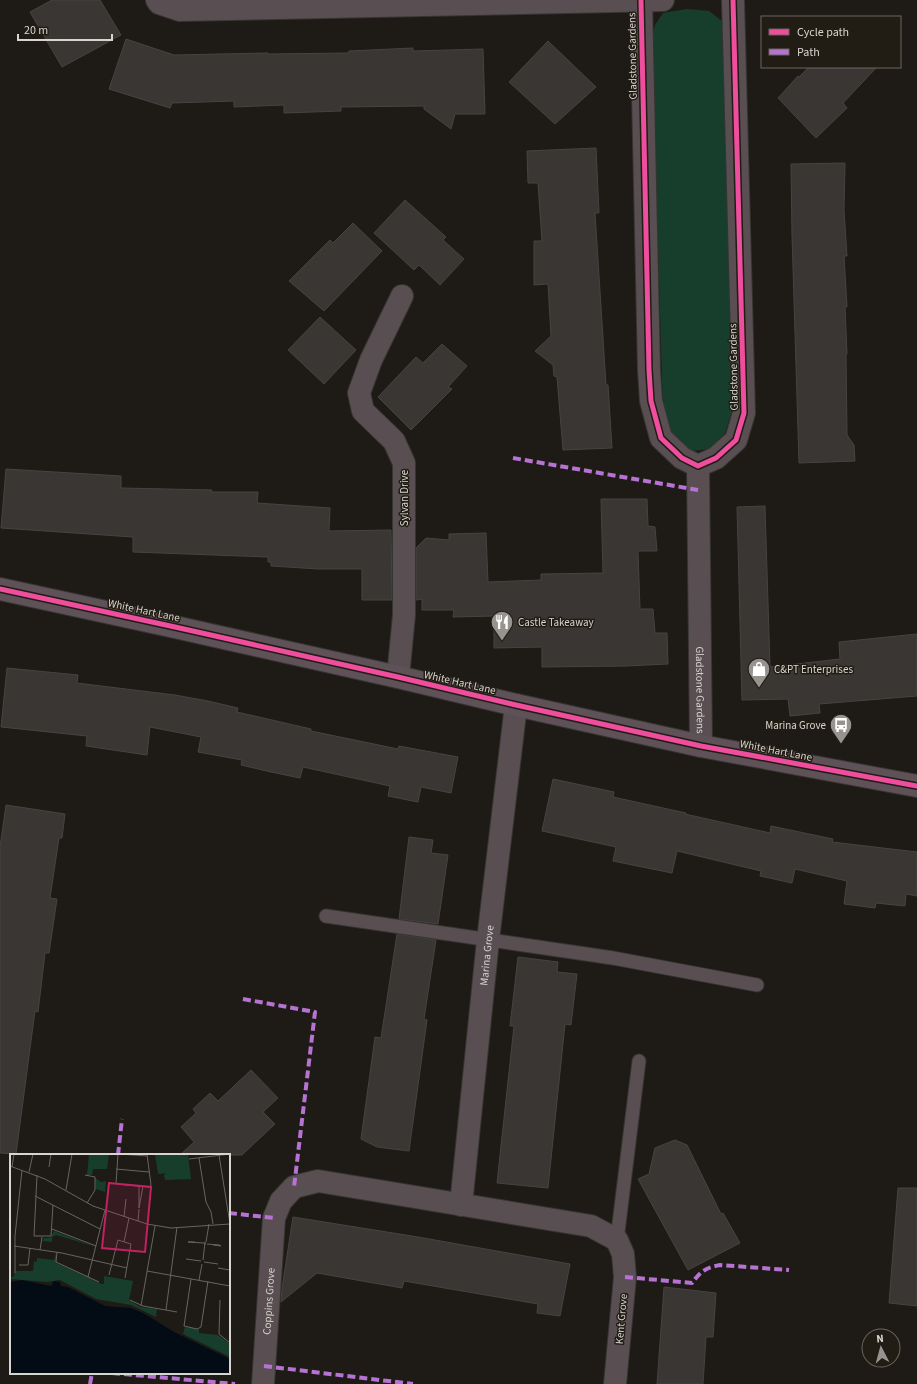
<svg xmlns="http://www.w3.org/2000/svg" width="917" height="1384" viewBox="0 0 917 1384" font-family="'Source Sans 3',sans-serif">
	<rect width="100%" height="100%" fill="#1e1b17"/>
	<path fill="#173e2d" d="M687,9L709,11L723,22L732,412L725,433L710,449L692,451L672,435L663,413L652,39L655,25L663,13Z"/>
	<path fill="#3a3634" stroke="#474341" d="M52,0H100L121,35L62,67L30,12Z
		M126,39L174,55L268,53V54L348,53L349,51L413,48V51L483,49L485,114H455L451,129L424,109V106L341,107V111L284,113V105L234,107V101L172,103L170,108L109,89Z
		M548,41L596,87L555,124L509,82Z
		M809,67H877L843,103L847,108L816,138L778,98L798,76L799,77Z
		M596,148L599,213H595L606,385H608L612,448L563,450L557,377L554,376L553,365L535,351L551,336L548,284L534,285V241H542L538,183H528L527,151Z
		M845,163L844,210L847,256H844L847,307H845L847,354H846L847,435L854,445L855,461L799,463L792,235L791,164Z
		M405,200L446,237L443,240L464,259L440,285L419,265L414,270L374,233Z
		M353,223L382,251L324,311L289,281L330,240L333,243Z
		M320,317L356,350L324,384L288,350Z
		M442,344L467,366L448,387L452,389L411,430L378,397L416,357L423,363Z
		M6,469L121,476V488L212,490L211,492H258L257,503L330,508L329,531L391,530L392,600H362V569H319L271,566V562H268V557L133,552V537L1,528Z
		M601,499H647L648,526L655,527L657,551H638L640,609H653L655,633H667L668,664L626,666L542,667V647L494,648V616L453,617L454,610H422V599L416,600V548L426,538L449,540V534L486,533L488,582L541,580V574L603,573Z
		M765,506L770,667L840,659L839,642L917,634V696L819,704L820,713L790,716L788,699L742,700L737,507Z
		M7,668L78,675L77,683L175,695L208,701L238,708L237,712L311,729V731L398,749L399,746L458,757L451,793L421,787L418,802L388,796L390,786L303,767L300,778L271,772L241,765L242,760L198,752L201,737L150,727L147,755L86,746L87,736L1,727Z
		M553,779L614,792L613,797L686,813L685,814L770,833L771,826L833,839L832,842L917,852V896L906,894L905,906L876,903L875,908L844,904L847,881L795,869L792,883L760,876L761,871L677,851L672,873L613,861L616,847L542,831Z
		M6,805L65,814L62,838H59L50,898L57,899L49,953H45L38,1012L35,1011L16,1154L0,1153V847Z
		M409,837L433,840L431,853L448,855L438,924L399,919Z
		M397,934L436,940L424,1019L427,1020L409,1151L377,1147L361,1139L375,1037L381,1038Z
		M518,957L558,962L557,972L577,974L571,1025L565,1024L548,1188L497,1183L514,1026H510Z
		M251,1070L278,1098L263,1112L275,1124L242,1155H180L194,1142L181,1127L196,1113L193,1109L210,1093L218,1101Z
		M675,1140L687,1145L721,1214L723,1213L740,1243L688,1270L638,1179L649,1174L655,1148Z
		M898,1188H917V1306L889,1303Z
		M293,1217L418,1237L570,1264L560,1316L537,1313L538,1304L404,1281L402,1288L317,1273L281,1302L282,1288Z
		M664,1287L716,1293L713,1337H706L703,1384H657Z"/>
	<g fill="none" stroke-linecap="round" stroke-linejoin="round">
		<g stroke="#373532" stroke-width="15">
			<path id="lane" d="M326,916L613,958L757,985
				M617,1240L639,1061"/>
		</g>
		<g stroke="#373532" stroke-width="24">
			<g id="street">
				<path d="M157,0L159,3L180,10L663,0"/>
				<path d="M641,1L649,370L651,401L661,438L682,458L698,466L716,458L736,440L744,413L733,0"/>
				<path id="s1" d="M698,466L701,746"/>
				<path d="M398,677L404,615V463L394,441L363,411L359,393L371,360L402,296"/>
				<path id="s2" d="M461,1205L488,940L516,705"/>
				<path id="s3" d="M263,1384L274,1218L281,1201L294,1187L318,1181L591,1226L617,1240L623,1254L625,1277L615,1384"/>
			</g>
		</g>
		<g stroke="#373532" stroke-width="24">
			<path id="secondary" d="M0,589L175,627L398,677L516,705L701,746L917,786"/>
		</g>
		<use href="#lane" stroke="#594f53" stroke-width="13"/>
		<use href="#street" stroke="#594f53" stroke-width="22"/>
		<use href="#secondary" stroke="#5e5157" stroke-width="22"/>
		<path stroke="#b673d3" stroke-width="4" stroke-dasharray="8 4" stroke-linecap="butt" d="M513,458L698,490
			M243,999L315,1012L294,1187
			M118,1155L122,1119
			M229,1213L274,1218
			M625,1277L692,1283C701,1271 705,1268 720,1265L789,1270
			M264,1366L413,1384
			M112,1373L235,1384
			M90,1384L92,1373"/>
		<g stroke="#211c14" stroke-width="8">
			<path id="cycleway" d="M641,1L649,370L651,401L661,438L682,458L698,466L716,458L736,440L744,413L733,0
				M0,589L175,627L398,677L516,705L701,746L917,786"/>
		</g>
		<use href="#cycleway" stroke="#ef4d9e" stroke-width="5"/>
	</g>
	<defs>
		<g id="restaurant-pin" transform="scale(1.15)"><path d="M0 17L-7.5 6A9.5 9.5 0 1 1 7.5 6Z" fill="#97938f" stroke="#211c14"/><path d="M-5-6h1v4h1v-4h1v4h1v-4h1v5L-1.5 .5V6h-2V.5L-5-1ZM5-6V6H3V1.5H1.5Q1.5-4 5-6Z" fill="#fff"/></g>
		<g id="shop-pin" transform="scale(1.15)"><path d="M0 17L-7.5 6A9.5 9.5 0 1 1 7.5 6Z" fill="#97938f" stroke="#211c14"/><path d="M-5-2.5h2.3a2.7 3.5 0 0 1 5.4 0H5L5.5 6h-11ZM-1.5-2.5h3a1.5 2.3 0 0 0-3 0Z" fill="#fff"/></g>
		<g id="bus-pin" transform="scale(1.15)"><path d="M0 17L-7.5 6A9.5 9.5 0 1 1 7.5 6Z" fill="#97938f" stroke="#211c14"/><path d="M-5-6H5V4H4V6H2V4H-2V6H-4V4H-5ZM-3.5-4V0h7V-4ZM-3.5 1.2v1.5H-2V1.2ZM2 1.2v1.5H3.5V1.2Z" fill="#fff"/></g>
	</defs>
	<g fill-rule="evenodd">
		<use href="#restaurant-pin" x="502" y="622"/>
		<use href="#shop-pin" x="759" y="669"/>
		<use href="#bus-pin" x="841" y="725"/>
	</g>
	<g text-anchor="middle" stroke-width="3" stroke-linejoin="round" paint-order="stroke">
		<g font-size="11" fill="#d8d4cf" stroke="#211c14">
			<text transform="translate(632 56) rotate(-91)" y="4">Gladstone Gardens</text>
			<text transform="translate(733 367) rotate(-91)" y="4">Gladstone Gardens</text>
			<text transform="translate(404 498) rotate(-90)" y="4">Sylvan Drive</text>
			<text transform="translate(144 610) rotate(12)" y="4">White Hart Lane</text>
			<text transform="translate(460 682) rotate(13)" y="4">White Hart Lane</text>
			<text dy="4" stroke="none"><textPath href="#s1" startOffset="224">Gladstone Gardens</textPath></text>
			<text transform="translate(776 750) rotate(11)" y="4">White Hart Lane</text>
			<text dy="4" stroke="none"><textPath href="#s2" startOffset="251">Marina Grove</textPath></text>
			<text dy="4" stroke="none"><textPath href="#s3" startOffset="83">Coppins Grove</textPath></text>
			<text transform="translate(621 1319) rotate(-85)" y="4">Kent Grove</text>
		</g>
		<g font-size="11" fill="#d8d4cf" stroke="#211c14" text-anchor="start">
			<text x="518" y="626">Castle Takeaway</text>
			<text x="774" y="673">C&amp;PT Enterprises</text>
			<text x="826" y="729" text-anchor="end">Marina Grove</text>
		</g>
	</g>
	<g transform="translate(10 1154)">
		<rect width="220" height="220" fill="#1e1b17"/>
		<path d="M79,0H99L97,15H83L82,21H77ZM145,0H178L181,25L155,26L154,21L156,19L148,20ZM85,24L91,28L96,27L95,38L86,35ZM44,77L83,92L84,95L83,92L46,81L42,83V88L32,87L34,84H40ZM46,99V109L75,122L78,120L76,122L91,130H94V122L123,127L119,146L131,153L147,155L146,163L121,151L86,145L50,126L37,128L0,125L4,122L5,117H23L24,107L27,108V104L44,106ZM175,173L189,175V179L208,181L220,190V203L173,180Z" fill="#173e2d"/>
		<path d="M12,126L41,132L44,127L50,128L51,132L58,133L95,152L121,154L133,159L166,179L220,205V220H0V128Z" fill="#030b15"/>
		<path fill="none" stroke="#686561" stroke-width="1" d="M108,0L106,30L139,33L141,31L137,0M110,0L137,2M209,1L220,70M189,4L196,48L201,58L203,70M179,5L220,0M0,12L35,25L83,52L137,70L161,74L220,70M2,13L4,0M39,13L41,0M106,15L139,18M19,18L23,0M27,21L24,82H41L43,51M75,21L85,23V36L77,49M129,32V54L133,32M56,36L62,0M25,42L90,75M114,63L116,45M128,67L129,55M42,75L86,92M114,88L119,64M185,88H178L194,89M196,88L199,70M197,90L210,91L211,92L203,91M4,92L52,99L117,114M30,96L32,83M47,98L46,108L89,128M176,105L191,107M193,106L195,88V91M194,108L208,110M9,111H18L20,94M208,114L220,116M137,117L220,132M5,119V82L12,16M99,121L108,86L121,90L115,124M78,123L95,56M181,125L174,172L187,175L191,173L198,127M189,126L192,110M120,146L133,152L167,158M210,146L209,180L220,189M131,152L145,72M156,156L167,73"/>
		<path fill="#c32161" fill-opacity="0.15" stroke="#c32161" stroke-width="2" d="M99,29L141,33L135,98L92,94Z"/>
		<rect width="220" height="220" fill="none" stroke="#d8d4cf" stroke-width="2"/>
	</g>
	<rect x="761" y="16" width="140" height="52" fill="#211c14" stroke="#6a665f"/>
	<rect x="769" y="29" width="20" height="6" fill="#ef4d9e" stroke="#6a665f"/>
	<text x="797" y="36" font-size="12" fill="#d8d4cf">Cycle path</text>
	<rect x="769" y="49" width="20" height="6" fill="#b673d3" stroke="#6a665f"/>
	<text x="797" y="56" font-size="12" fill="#d8d4cf">Path</text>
	<g transform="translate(881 1348) rotate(354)"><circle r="19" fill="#211c14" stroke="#6a665f"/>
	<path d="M0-3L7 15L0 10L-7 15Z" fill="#97938f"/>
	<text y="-6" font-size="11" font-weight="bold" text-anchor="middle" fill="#d8d4cf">N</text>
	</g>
	<path d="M18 34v6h94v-6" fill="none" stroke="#d8d4cf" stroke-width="2"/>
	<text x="24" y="34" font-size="12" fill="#d8d4cf" stroke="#211c14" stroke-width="3" paint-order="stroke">20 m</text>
</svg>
